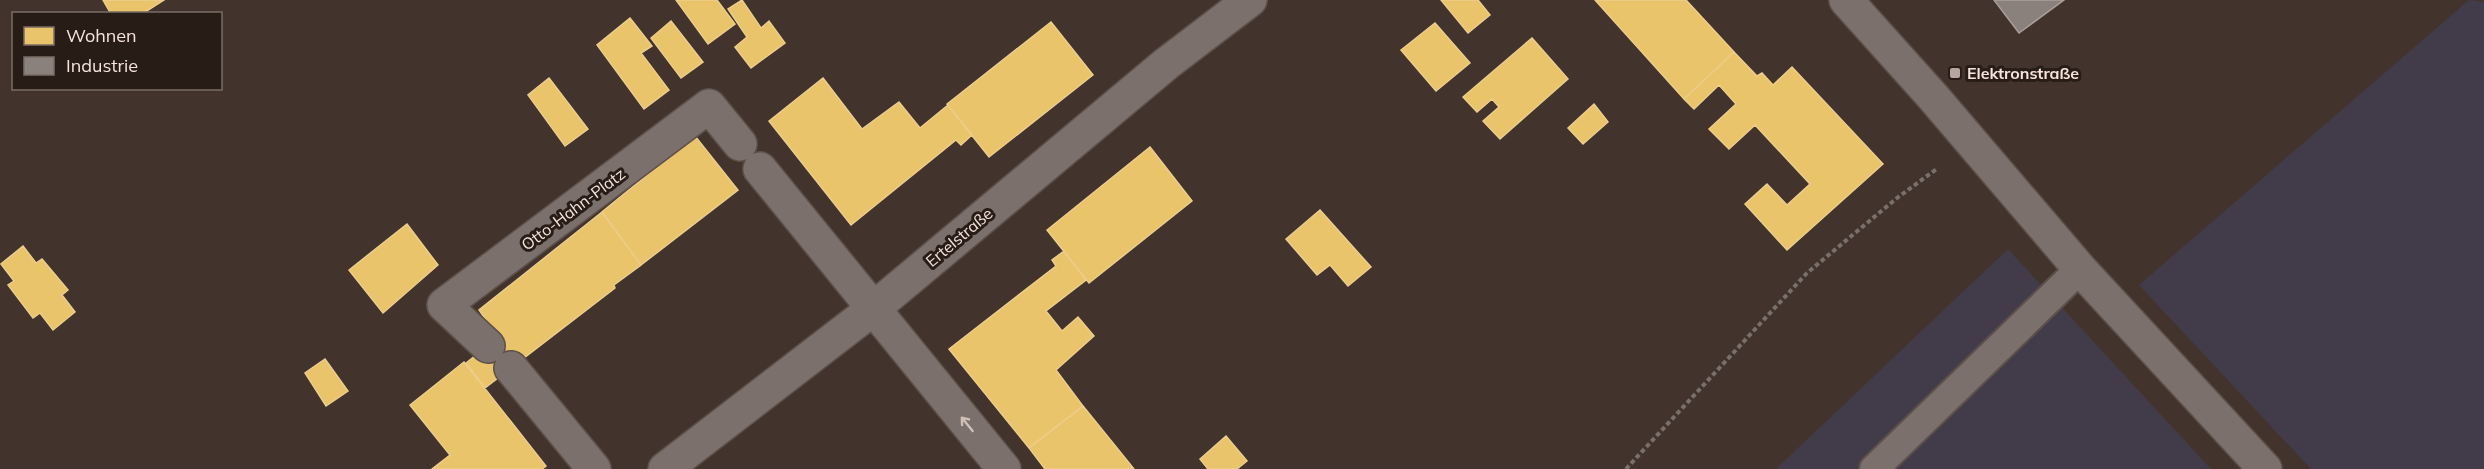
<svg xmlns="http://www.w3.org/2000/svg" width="2484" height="469" viewBox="0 0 2484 469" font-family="Mulish,sans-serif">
	<rect width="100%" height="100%" fill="#42342d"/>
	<path fill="#423b49" d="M2469,0L2484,2V469H2311L2139,285Z
		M2008,249L2211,469H1776Z"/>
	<path fill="#e9c46a" stroke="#edcd8c" stroke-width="1.5" d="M103,0H164L142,14H111Z
		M676,0H717L735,24L708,44Z
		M742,0L761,28L769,21L785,43L751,68L735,47L747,37L728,9Z
		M1441,0H1478L1490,15L1468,33Z
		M1595,0H1686L1734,52L1684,99Z
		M630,18L652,46L641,53L669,90L644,109L597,45Z
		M671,21L703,62L681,78L651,38Z
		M1051,22L1093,75L989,157L947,104Z
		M1435,23L1470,63L1436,91L1401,50Z
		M1532,38L1568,79L1500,139L1483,121L1499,107L1492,99L1477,112L1463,97Z
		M1734,52L1757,76L1762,73L1773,85L1792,67L1883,164L1787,250L1745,204L1767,184L1787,205L1810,184L1755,125L1729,149L1709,129L1736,104L1719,85L1694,109L1684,99Z
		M549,78L588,129L565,146L528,95Z
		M823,78L862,129L899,102L920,128L948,105L972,135L961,145L956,140L851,225L769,121Z
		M1594,104L1608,122L1583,144L1568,128Z
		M695,136L738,190L641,265L602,212Z
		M1150,147L1192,201L1089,283L1047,230Z
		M1320,210L1371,267L1348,286L1330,265L1317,275L1286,239Z
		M602,212L641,265L614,285L615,288L485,388L466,363L498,337L479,310Z
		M407,224L438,265L383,313L349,270Z
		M23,246L36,263L42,259L68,290L62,295L75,312L53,330L40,313L33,318L8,285L14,281L1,264Z
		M1064,251L1086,280L1046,311L1062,331L1078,317L1094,336L1056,370L1083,406L1029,448L949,349L1056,266L1052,260Z
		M325,359L348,391L326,406L305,373Z
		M464,362L546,466L542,469H432L450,455L410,405Z
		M1083,406L1134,469H1045L1029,448Z
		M1226,436L1247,461L1237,469H1208L1200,459Z"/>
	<path fill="#8a817c" stroke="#aa9e99" stroke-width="1.5" d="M1994,0H2064L2019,33Z"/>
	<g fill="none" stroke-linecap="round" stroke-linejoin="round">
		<g stroke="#5d504a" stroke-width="32">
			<path id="lane" d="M1874,469L2080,269"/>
		</g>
		<g stroke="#5d504a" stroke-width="36">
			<path id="street" d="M1846,0L1934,98L2080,269L2265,469
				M760,169L1004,469
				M488,346L444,305L709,106L740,144
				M511,368L594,469
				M665,469L873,309L1166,64L1250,0"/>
		</g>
		<path stroke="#79706b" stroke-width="4" stroke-dasharray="4.5 3" stroke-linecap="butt" d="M1626,469L1807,273L1897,198L1938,168"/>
		<use href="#lane" stroke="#7b706b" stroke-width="28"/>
		<use href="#street" stroke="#7b706b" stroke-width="33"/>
	</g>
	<defs><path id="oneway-shaft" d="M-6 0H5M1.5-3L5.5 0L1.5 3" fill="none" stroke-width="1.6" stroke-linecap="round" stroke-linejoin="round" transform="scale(1.5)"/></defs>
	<use stroke="#d0c0ba" href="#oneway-shaft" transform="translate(967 424) rotate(-129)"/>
	<rect fill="#b6a69f" stroke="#281c17" stroke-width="2" x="1949" y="67" width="12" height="12" rx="3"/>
	<g text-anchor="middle" stroke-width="6" stroke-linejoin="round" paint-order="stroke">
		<g font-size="16" font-weight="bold" fill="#f5e3dc" stroke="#281c17" text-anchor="start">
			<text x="1967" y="79">Elektronstraße</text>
		</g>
		<g font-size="16" fill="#f5e3dc" stroke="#281c17">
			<text transform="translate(573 209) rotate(-37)" y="6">Otto-Hahn-Platz</text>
			<text transform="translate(959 237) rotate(-40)" y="6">Ertelstraße</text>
		</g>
	</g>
	<rect x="12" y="12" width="210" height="78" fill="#281c17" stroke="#7a6c66" stroke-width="1.5"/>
	<rect x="24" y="27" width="30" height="18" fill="#e9c46a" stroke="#7a6c66" stroke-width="1.5"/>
	<text x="66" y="42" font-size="18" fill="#f5e3dc">Wohnen</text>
	<rect x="24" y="57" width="30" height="18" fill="#8a817c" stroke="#7a6c66" stroke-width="1.5"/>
	<text x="66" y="72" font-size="18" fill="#f5e3dc">Industrie</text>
</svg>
